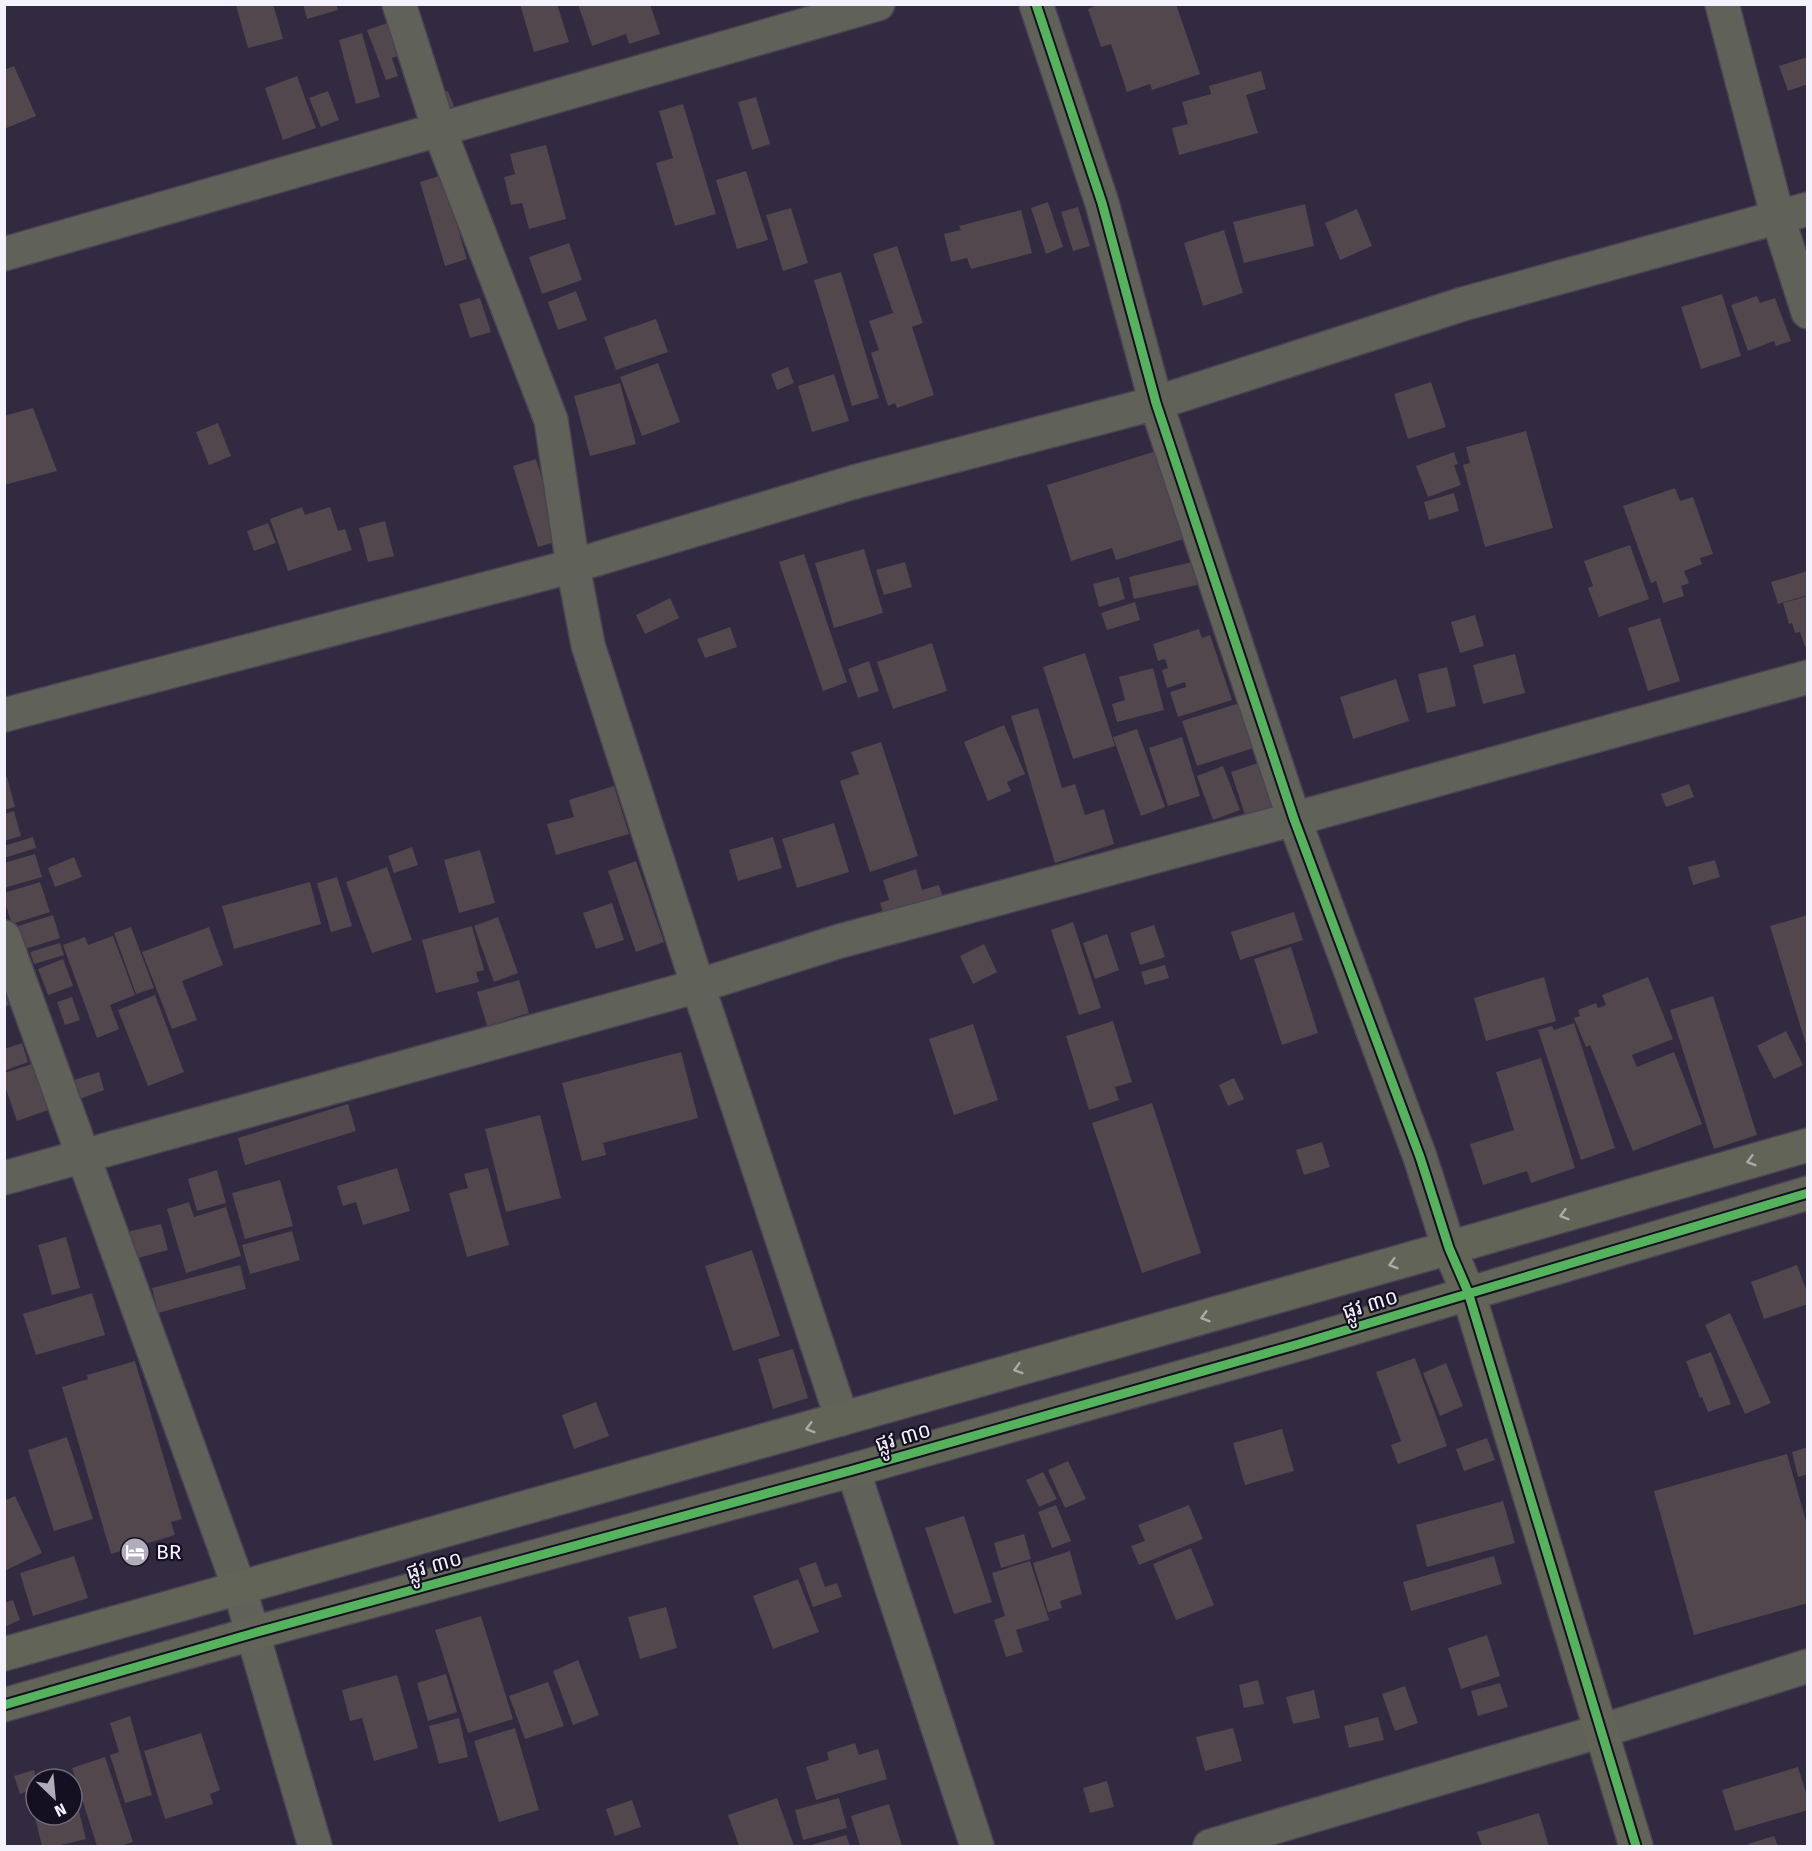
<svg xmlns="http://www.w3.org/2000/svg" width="1812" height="1851" viewBox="0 0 1812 1851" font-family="'Fira Sans','Noto Sans Khmer',sans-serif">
	<rect width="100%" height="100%" fill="#322a40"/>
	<path fill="#51474c" d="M273,4L283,39L248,48L236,5Z
		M303,4H336L338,10L307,19Z
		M520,4H557L569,42L534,52Z
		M578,4H650L660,34L629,44L626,34L592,46Z
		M1099,4H1176L1200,74L1152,90L1150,84L1127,92L1111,44L1101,47L1088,9Z
		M393,21L405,54L392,58L398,76L386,80L367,30Z
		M362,33L380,97L356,104L339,40Z
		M1808,57V84L1788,91L1779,66Z
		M14,66L36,116L4,129V70Z
		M1261,71L1266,89L1246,95L1258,133L1179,155L1172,128L1188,124L1182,102L1211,94L1209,86Z
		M297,76L316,128L283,140L265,88Z
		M328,91L339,120L321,127L309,98Z
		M448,91L455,109L443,114L436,96Z
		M756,97L770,144L752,150L738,102Z
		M683,104L716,214L675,226L656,163L673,158L659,111Z
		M546,145L566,219L529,229L522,203L511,205L504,177L515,174L510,154Z
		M746,171L768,240L737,249L716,180Z
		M442,175L467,259L445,266L420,182Z
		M1048,202L1063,247L1046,254L1031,208Z
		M1305,204L1314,246L1244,263L1233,222Z
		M1078,207L1090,246L1073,251L1061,212Z
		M791,208L808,263L783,271L766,215Z
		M1357,209L1372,246L1340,260L1325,223Z
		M1021,210L1032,253L971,269L967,258L951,262L944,234L961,230L959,226Z
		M1224,230L1243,293L1203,306L1184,243Z
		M569,243L582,280L542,294L529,257Z
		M897,246L923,323L912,327L934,395L897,408L895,403L888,406L871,353L879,350L869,321L893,313L873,254Z
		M841,272L879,398L852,406L814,280Z
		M576,291L587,320L558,330L548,302Z
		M1722,294L1741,356L1701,369L1681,307Z
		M1757,296L1760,303L1775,298L1791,341L1776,346L1774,341L1748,351L1731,305Z
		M480,298L491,332L470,338L459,304Z
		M656,319L668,352L616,370L604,337Z
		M658,363L680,422L642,436L620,377Z
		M788,367L794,383L777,390L771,374Z
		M834,374L849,421L812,432L798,386Z
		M1431,382L1446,427L1408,439L1394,394Z
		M620,383L636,444L590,456L574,396Z
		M33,408L57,471L4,485V416Z
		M218,423L231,456L209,465L196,432Z
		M1526,431L1553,528L1485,547L1463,465L1470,463L1466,447Z
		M1163,449L1190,537L1116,560L1112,548L1071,561L1047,485Z
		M1454,452L1458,464L1454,465L1461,485L1428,497L1416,466Z
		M536,459L561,540L538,547L513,466Z
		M1675,488L1680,501L1693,497L1713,554L1700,558L1702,564L1684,571L1689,583L1681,586L1684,596L1663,603L1656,581L1651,583L1623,506Z
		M1454,493L1459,511L1429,520L1424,502Z
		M302,507L305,515L330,507L338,531L345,529L352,550L288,571L270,519Z
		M385,521L394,556L368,562L359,528Z
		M268,523L276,543L254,551L247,531Z
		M1630,545L1649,599L1599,617L1588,588L1593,586L1584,561Z
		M864,549L883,613L834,628L815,563Z
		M804,554L847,682L823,691L779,562Z
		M905,562L912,587L884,595L876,570Z
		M1192,562L1197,585L1134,599L1129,577Z
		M1808,571V595L1778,604L1771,582Z
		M1119,577L1125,599L1099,607L1093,584Z
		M1808,596V647H1805L1800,632L1795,633L1792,623L1789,624L1783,603Z
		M670,598L679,618L645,634L636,615Z
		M1135,602L1140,620L1107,630L1101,613Z
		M1475,615L1484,646L1460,653L1451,622Z
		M1660,618L1680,681L1648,691L1628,628Z
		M730,627L737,647L705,658L697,639Z
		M1199,629L1202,638L1210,635L1232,700L1178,717L1170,692L1186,687L1185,682L1167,688L1162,670L1168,668L1165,659L1158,661L1153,644Z
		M932,643L947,691L893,709L877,662Z
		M1085,653L1115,746L1073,759L1043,667Z
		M1515,654L1525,693L1483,704L1473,665Z
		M869,661L879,691L858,698L848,669Z
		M1447,667L1456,706L1427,713L1418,674Z
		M1153,668L1164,710L1117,722L1112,704L1125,700L1119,677Z
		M1396,679L1409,721L1353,739L1340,697Z
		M1243,702L1257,747L1197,766L1182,721Z
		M1038,708L1062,788L1075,784L1085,815L1104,809L1114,844L1055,863L1011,716Z
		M1004,725L1025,774L1007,782L1011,791L988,801L964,742Z
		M1137,729L1165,807L1141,816L1113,737Z
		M1182,737L1200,796L1168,806L1149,748Z
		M881,742L918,856L870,872L840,781L859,774L851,752Z
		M1264,761L1279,808L1246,818L1231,772Z
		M1223,766L1240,810L1213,820L1197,776Z
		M4,777H7L15,807L4,810Z
		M1689,784L1694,797L1666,807L1661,794Z
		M614,786L629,834L556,855L547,824L574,817L569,800Z
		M14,811L21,836L4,841V814Z
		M834,823L849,872L797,888L782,839Z
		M33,837L36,848L4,858V846Z
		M773,837L782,868L738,881L729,850Z
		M412,847L418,865L394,873L388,856Z
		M480,850L495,903L459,913L444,860Z
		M35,854L42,877L4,888V863Z
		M74,857L82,877L55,887L48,868Z
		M1715,860L1720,877L1693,885L1688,867Z
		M636,861L664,942L636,952L608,871Z
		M387,867L412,940L372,953L346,882Z
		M916,869L922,890L939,885L943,897L884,916L880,903L889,900L883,880Z
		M337,877L352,926L331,932L317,883Z
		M40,882L50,912L12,924L4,900V893Z
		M310,882L321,924L234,949L222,906Z
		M612,903L624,940L596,949L583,913Z
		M1294,912L1303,940L1240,960L1231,932Z
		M53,915L60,938L19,951L12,928Z
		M1808,915V1048H1807L1770,926Z
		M498,917L518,973L494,982L474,926Z
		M1073,922L1101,1008L1079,1015L1051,930Z
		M1154,925L1165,957L1140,965L1130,933Z
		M472,926L484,970L476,972L479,982L436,993L422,940Z
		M131,927L154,988L136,994L114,933Z
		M209,927L223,965L182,981L197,1020L172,1029L142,952Z
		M1107,934L1119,970L1095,979L1083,943Z
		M113,936L135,995L110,1005L119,1029L97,1038L63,945L85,937L88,945Z
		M60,943L64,955L34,964L30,952Z
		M984,944L997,972L973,984L960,956Z
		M1291,947L1318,1033L1282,1045L1254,959Z
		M63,959L73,986L48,995L38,969Z
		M1165,965L1169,978L1145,985L1141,972Z
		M1544,977L1556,1021L1486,1041L1474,998Z
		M1648,977L1673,1039L1632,1055L1637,1067L1674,1052L1702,1124L1633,1151L1590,1045L1586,1047L1574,1018L1580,1016L1578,1010L1596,1003L1598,1008L1606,1005L1602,995Z
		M519,980L529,1013L487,1026L477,992Z
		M4,991L9,1005L4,1007Z
		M155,995L184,1072L148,1086L118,1010Z
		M1713,996L1757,1135L1714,1149L1670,1010Z
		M72,997L80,1020L65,1025L57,1002Z
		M1113,1021L1132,1082L1115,1087L1119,1100L1089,1110L1066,1036Z
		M1574,1023L1615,1148L1581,1160L1538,1030L1552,1026L1554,1030Z
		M973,1024L998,1100L954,1115L929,1039Z
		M1786,1031L1803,1065L1774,1079L1757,1046Z
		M22,1043L28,1062L4,1071V1049Z
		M681,1052L698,1118L603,1143L606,1155L582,1161L562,1083Z
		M1541,1058L1575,1168L1531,1183L1527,1171L1483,1185L1470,1144L1514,1130L1496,1072Z
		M35,1063L51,1109L17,1121L4,1083V1073Z
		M99,1072L104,1090L77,1100L71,1081Z
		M1234,1078L1244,1099L1228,1106L1219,1085Z
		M1152,1103L1201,1253L1142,1273L1092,1123Z
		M348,1104L356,1131L245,1165L238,1138Z
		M540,1115L561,1198L506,1212L485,1129Z
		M1322,1142L1330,1167L1304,1175L1296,1150Z
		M397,1168L410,1211L363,1225L356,1202L343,1206L337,1186Z
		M488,1168L509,1245L467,1257L449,1193L468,1188L464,1174Z
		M217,1170L226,1203L197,1211L188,1179Z
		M280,1180L293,1226L245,1239L232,1193Z
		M189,1202L194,1217L226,1207L241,1256L186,1273L167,1209Z
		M161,1224L168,1250L134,1259L127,1232Z
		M292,1231L300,1260L250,1274L242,1245Z
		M66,1237L80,1288L52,1295L38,1245Z
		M752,1250L780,1336L733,1351L705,1266Z
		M240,1265L246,1289L158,1313L152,1288Z
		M1797,1265L1808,1295V1304L1764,1319L1751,1282Z
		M92,1293L105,1335L36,1355L23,1314Z
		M1730,1313L1771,1403L1745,1414L1705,1325Z
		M793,1349L808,1398L773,1409L758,1359Z
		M1711,1352L1731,1404L1708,1412L1702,1397L1700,1398L1686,1361Z
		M1415,1358L1447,1446L1398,1464L1391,1445L1401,1441L1376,1372Z
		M135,1361L182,1519L171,1522L175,1535L111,1554L62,1387L88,1379L87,1375Z
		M1446,1363L1463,1406L1440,1416L1423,1373Z
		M596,1402L609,1436L574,1449L562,1415Z
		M1282,1429L1294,1471L1245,1485L1233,1443Z
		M67,1437L93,1519L54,1531L28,1450Z
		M1487,1438L1495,1460L1464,1471L1456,1449Z
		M1808,1447V1474L1798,1477L1792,1452Z
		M1787,1454L1808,1528V1603L1694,1635L1654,1491Z
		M1068,1461L1086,1499L1065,1508L1048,1470Z
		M1043,1472L1057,1499L1039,1507L1026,1480Z
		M15,1496L42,1553L4,1571V1501Z
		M1503,1501L1515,1543L1427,1567L1416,1525Z
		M1056,1505L1071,1541L1052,1548L1038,1512Z
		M1189,1505L1203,1539L1139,1565L1131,1546L1145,1541L1138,1525Z
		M964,1516L992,1602L954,1614L925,1528Z
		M1024,1534L1031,1559L1001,1568L994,1543Z
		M1191,1548L1214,1605L1176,1620L1153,1564Z
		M1070,1551L1082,1594L1060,1601L1062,1608L1048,1612L1033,1563Z
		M74,1556L88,1598L33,1616L20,1573Z
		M1494,1556L1502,1584L1411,1611L1403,1582Z
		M1030,1561L1049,1620L1016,1630L1023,1652L1006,1657L994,1620L1005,1616L992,1573Z
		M816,1562L825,1587L837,1583L842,1597L813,1607L799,1568Z
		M798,1579L819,1632L773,1649L753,1596Z
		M13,1600L20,1620L4,1627V1603Z
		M666,1607L677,1648L640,1659L628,1617Z
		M481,1616L513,1719L468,1733L435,1630Z
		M1487,1635L1500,1676L1461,1689L1448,1648Z
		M578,1660L599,1715L573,1725L553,1671Z
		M446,1674L457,1712L428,1721L417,1683Z
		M397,1675L418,1748L374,1761L362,1718L350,1721L342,1690Z
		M1258,1680L1264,1704L1244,1708L1239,1685Z
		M548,1682L564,1726L525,1739L509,1696Z
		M1500,1683L1508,1707L1478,1716L1471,1691Z
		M1405,1686L1418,1723L1395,1731L1382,1694Z
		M1314,1690L1320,1718L1293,1724L1286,1697Z
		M130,1716L152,1795L125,1803L110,1755L119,1752L110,1723Z
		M1378,1717L1384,1740L1349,1748L1344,1726Z
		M459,1718L468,1757L439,1764L429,1726Z
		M515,1728L539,1810L499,1822L474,1741Z
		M1233,1728L1242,1761L1205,1771L1196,1737Z
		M201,1733L220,1790L210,1794L213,1804L165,1819L144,1751Z
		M855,1743L859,1755L878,1749L887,1779L816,1800L806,1767L829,1760L827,1752Z
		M105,1757L133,1842L119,1846H97L72,1768Z
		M1798,1767L1808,1799V1810L1735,1831L1722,1790Z
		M34,1770L36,1779V1788L20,1794L14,1776Z
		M1107,1781L1114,1807L1090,1813L1083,1788Z
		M72,1784L86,1839L57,1846H42L30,1799L36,1797V1815H72Z
		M777,1798L794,1846H739L728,1815Z
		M839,1798L847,1828L803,1840L795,1810Z
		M632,1800L641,1827L615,1836L606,1809Z
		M889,1804L902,1846H860L851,1816Z
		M1539,1813L1549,1846H1482L1477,1832Z
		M846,1835L850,1846H808Z
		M1774,1836L1778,1846H1749L1748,1844Z"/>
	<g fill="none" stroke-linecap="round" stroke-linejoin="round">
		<g stroke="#4a4455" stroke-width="36">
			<path id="street" d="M399,4L439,129L551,420L573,566L588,645L698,986L842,1419
				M1036,4L1102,203L1156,403L1294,819L1420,1157L1449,1248
				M1722,4L1778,218L1808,312
				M4,254L878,4
				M4,715L573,566L854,482L1156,403L1463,304L1808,209
				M4,937L239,1587L315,1846
				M4,1178L698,986L840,941L1294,819L1808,677
				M853,1470L977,1846
				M1210,1846L1601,1731L1808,1666"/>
		</g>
		<g stroke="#4a4455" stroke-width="36">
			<path id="secondary" d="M1449,1248L1468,1292L1636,1846
				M4,1654L1449,1248L1808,1145
				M4,1705L254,1633L853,1470L1299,1344L1808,1193"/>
		</g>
		<use href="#street" stroke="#606259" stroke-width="33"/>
		<use href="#secondary" stroke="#626457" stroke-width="33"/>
		<g stroke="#151021" stroke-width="13">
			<path id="cycleway" d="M1036,4L1102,203L1156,403L1294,819L1420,1157L1449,1248L1468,1292L1636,1846
				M4,1705L254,1633L853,1470L1299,1344L1808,1193"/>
		</g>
		<use href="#cycleway" stroke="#56b35d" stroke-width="9"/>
	</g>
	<defs><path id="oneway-chevron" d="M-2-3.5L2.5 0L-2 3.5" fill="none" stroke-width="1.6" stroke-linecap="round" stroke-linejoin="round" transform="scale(1.5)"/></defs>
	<g stroke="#ababaa">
		<use href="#oneway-chevron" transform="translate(1751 1161) rotate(164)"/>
		<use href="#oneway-chevron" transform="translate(1564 1215) rotate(164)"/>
		<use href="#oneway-chevron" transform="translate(1393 1264) rotate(164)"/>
		<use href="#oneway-chevron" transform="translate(1205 1317) rotate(164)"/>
		<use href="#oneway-chevron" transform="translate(1018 1369) rotate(164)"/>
		<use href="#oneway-chevron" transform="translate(810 1428) rotate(164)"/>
	</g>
	<defs>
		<g id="hotel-disc" transform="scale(1.5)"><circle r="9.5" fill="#b0acba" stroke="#151021"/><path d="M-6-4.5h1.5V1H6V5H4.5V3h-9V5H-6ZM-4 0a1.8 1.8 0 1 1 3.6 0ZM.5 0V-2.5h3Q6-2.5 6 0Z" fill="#fff"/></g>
	</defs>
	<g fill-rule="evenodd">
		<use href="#hotel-disc" x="135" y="1552"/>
	</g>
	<g text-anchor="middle" stroke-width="4.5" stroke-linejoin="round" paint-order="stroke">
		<g font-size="21" fill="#f4f2fc" stroke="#151021">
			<text transform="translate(1370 1304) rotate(-17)" y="7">ផ្លូវ ៣០</text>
			<text transform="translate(903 1437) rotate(-16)" y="7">ផ្លូវ ៣០</text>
			<text transform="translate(434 1565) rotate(-15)" y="7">ផ្លូវ ៣០</text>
		</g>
		<g font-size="21" fill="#f4f2fc" stroke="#151021" text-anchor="start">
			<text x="156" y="1559">BR</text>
		</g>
	</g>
	<rect width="1812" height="1851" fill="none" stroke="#f4f2fc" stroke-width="12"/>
	<g transform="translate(54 1797) rotate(154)"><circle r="28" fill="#151021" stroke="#6e6a79" stroke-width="1.5"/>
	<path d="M0-4.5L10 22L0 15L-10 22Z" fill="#b0acba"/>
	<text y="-9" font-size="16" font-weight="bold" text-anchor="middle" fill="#f4f2fc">N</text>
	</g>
</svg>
